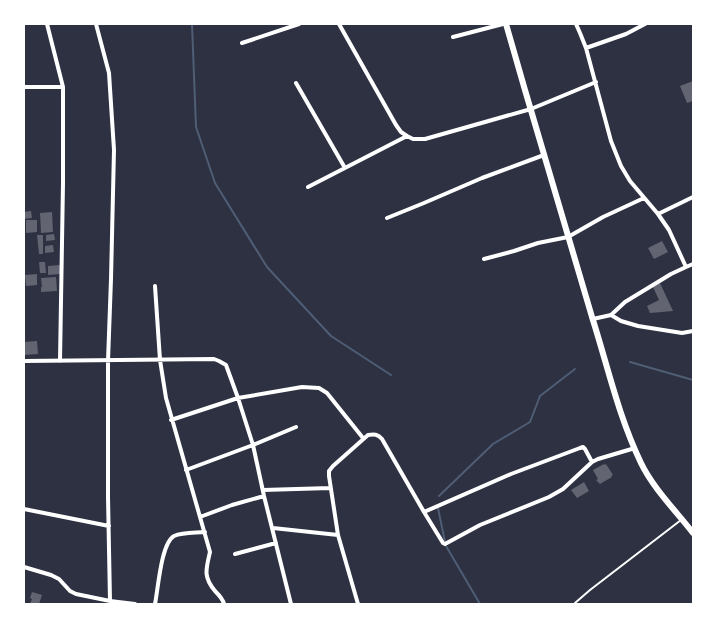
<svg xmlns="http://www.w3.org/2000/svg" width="717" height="628" viewBox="0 0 717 628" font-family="Rubik,sans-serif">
	<rect width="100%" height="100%" fill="#2d3142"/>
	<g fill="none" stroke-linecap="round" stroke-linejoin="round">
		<path stroke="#4f5d75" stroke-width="2" d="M192,24L196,127L215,183L267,267L331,336L391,375
			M630,362L693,380
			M439,496L493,444L530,422L540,396L575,369
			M438,508L445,542
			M446,546L480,604"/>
	</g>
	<path fill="#626471" d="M693,81V101L687,103L680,86Z
		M31,211L32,218L24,219V212Z
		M52,212L53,232L41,233L40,213Z
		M26,220H37V232L26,233Z
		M54,234L55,240L46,241V235Z
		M37,235H43V254H39Z
		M662,241L668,252L654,259L648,248Z
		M53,245L54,252L45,253V246Z
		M39,262H45L46,273H40Z
		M60,265V274L48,275V266Z
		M37,274V285L26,286L25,275Z
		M56,277L57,291L41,292V287H42L41,278Z
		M660,283L673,311L650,313L647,306L659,300L653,287Z
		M37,341L38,354L24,355V342Z
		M604,464L605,465L606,464L613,475L611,476L612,477L600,484L596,480L598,479L593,470Z
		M584,482L589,491L577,498L571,490Z
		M32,592L42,595L39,604H30L32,599L30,598Z"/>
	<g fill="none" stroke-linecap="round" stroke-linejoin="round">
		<path stroke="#fff" stroke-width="2" d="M575,604V603L590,590L681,520"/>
		<path stroke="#fff" stroke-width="4" d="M47,24L63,87V183L60,361
			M96,24L109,73L114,150L111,279L108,361V497L110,601
			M339,24L396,125L401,132L407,136L413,139H425L485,122L531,109L596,82
			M576,24L580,33L586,48L611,141L621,166L630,181L658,214
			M453,37L503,24
			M242,43L299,24
			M586,48L626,34L645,24
			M296,83L345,168
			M24,87H63
			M308,187L407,136
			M387,218L424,203L482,178L544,155
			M484,259L514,251L538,243L568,237L603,217L644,198
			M686,267L693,264
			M155,286L160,360L166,398L210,552C206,569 203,577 215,591C219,595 223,599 224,604
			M611,315L621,321L638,326L682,333L693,331
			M593,319L611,315L625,302L671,274L686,267L669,230L658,214L693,197
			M24,361L214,359L219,361L226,365L238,398L253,445L264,496L291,604
			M171,420L238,398L302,387L319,388L327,393L363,438
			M186,470L253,445L296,427
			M263,490L330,488
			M24,509L109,526
			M424,512L511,474L580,448L583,447L585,449L592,462L598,459L635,448
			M200,517L232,505L264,496
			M273,528L338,535
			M235,554L276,543
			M24,567L51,575L59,579L70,591L76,594L110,601L135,604
			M155,604C158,590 161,543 174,536C183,532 195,533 205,532
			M358,604L338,535L329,476V471L333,466L368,435C374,434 378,434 382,439L424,512L443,543L445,544L480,525L549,497L563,489L592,462"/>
		<path stroke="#fff" stroke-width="6" d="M506,24C534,122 563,220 592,317C608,367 618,415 641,463C653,488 676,511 693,533"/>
	</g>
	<rect width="717" height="628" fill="none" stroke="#ffffff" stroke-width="50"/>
</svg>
